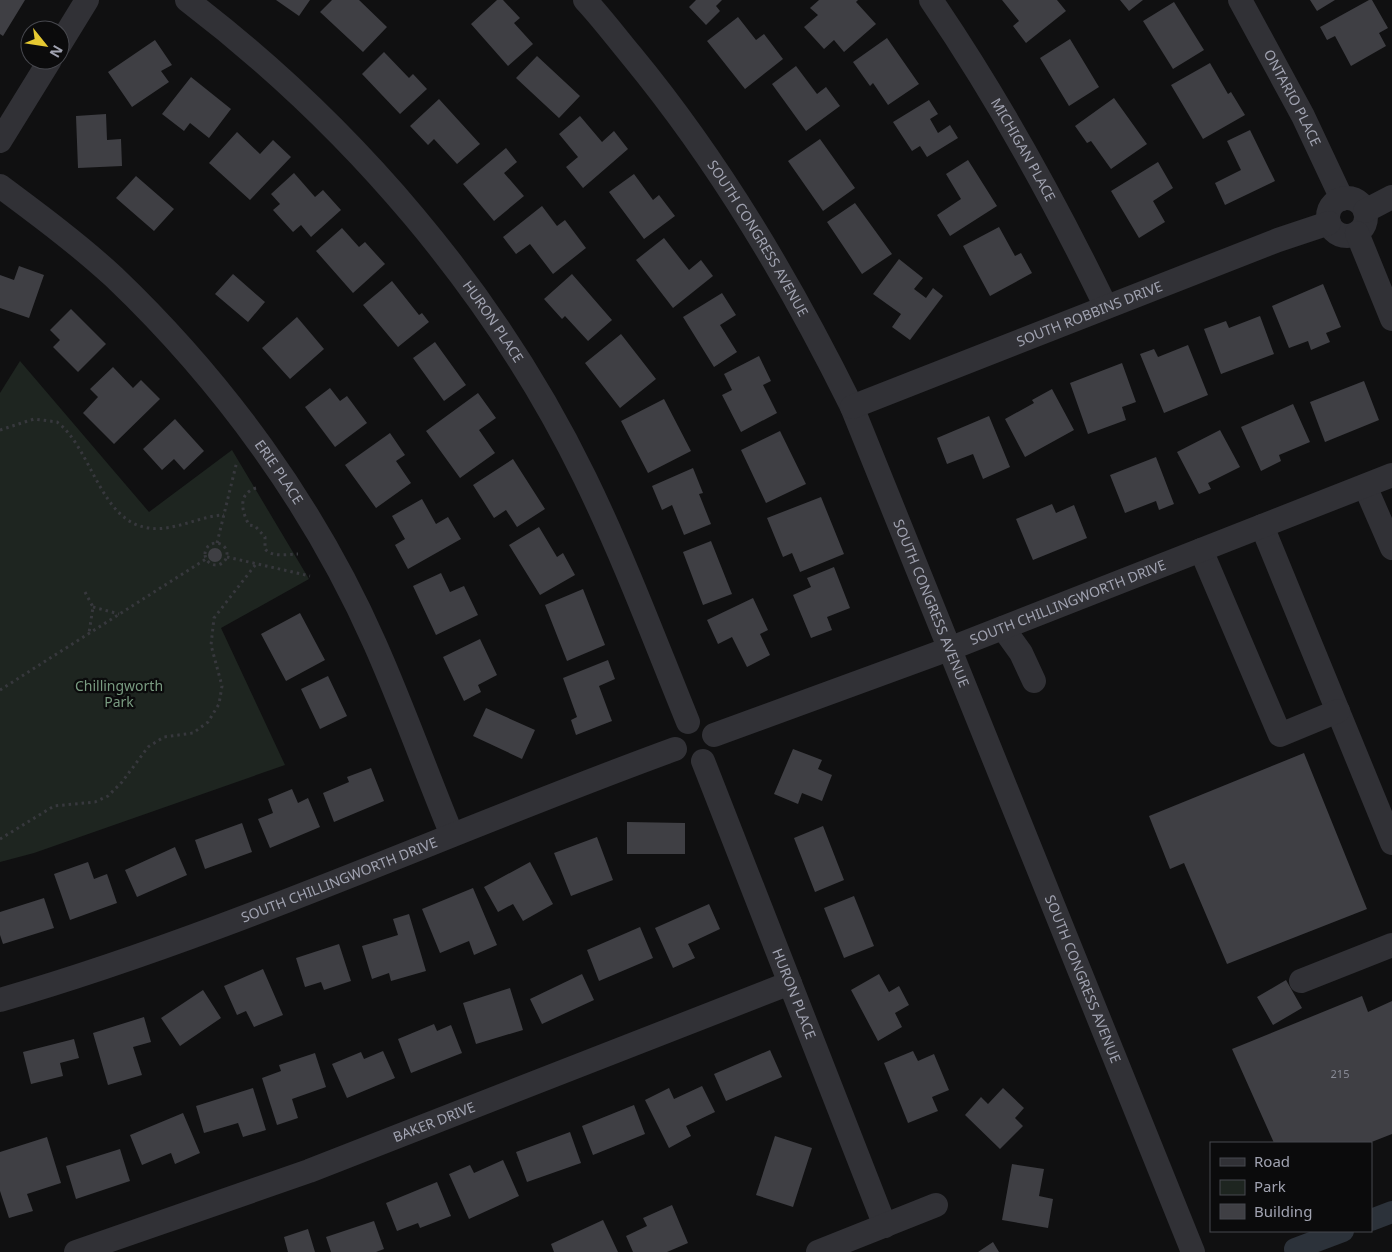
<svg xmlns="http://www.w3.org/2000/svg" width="1392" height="1252" viewBox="0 0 1392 1252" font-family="'Noto Sans',sans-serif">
	<rect width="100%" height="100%" fill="#101011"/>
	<path fill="#1e2520" d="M20,361L149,512L232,450L309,579L221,628L285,765L34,853L0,862V393Z"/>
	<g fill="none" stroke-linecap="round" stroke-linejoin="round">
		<path stroke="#2c323a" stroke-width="22" d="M1371,1220L1392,1212
			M1295,1249L1343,1231"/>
	</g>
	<path fill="#3f3f44" d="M0,0H25L3,36L0,34Z
		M276,0H310L299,16Z
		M332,0H359L387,27L363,52L320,12Z
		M497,0H503L520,18L514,23L533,44L508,66L471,24Z
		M696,0H722L716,6L720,11L706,25L689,7Z
		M819,0H858L856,2L876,24L844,52L834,40L824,49L804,27L818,15L810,8Z
		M1002,0H1057L1066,11L1026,43L1013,26L1019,21Z
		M1120,0H1143L1129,11Z
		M1310,0H1335L1317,11Z
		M1369,0H1372L1388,28L1379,33L1386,46L1351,66L1335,36L1327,40L1320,27Z
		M1174,2L1204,50L1173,69L1143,21Z
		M738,17L756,40L764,34L783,59L745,89L707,41Z
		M887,38L919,84L888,105L873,83L870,86L853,62Z
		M1070,39L1099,87L1069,106L1040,58Z
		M155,40L172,65L161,71L169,82L132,107L108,72Z
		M384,52L409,78L413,74L427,89L400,114L362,74Z
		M537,56L580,96L559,118L516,78Z
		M1210,63L1228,94L1231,92L1245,115L1203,139L1171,85Z
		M796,66L817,94L826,87L840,106L806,131L772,84Z
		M191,77L231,109L209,138L190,123L184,131L162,114Z
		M1114,98L1147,144L1111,169L1091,141L1087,143L1075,126Z
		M439,99L480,144L457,164L434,139L428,145L410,126Z
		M929,100L938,114L930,119L938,133L950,125L958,138L927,157L920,146L912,151L893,122Z
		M106,114L107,140L121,139L122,166L78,168L76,116Z
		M580,116L602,142L614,131L628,149L583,188L566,167L578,157L559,134Z
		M1250,130L1275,181L1225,205L1215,183L1241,170L1227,141Z
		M237,132L260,154L273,140L291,157L250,200L209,163Z
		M820,139L855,188L823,211L788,161Z
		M506,148L517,162L504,173L524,196L494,221L463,184Z
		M968,160L997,206L950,236L937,215L961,199L946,174Z
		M1158,162L1173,188L1153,201L1165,222L1139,238L1111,191Z
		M294,173L315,197L323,190L341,210L311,237L301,225L293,232L273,210L280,204L271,194Z
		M634,174L653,200L659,195L675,216L644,239L609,192Z
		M136,176L174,209L154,231L116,198Z
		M855,203L892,254L862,274L827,222Z
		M542,206L557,226L565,220L586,248L553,274L530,244L516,254L503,237Z
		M999,227L1015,256L1021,253L1032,273L990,296L963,246Z
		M342,228L359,247L365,242L385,264L353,293L316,251Z
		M664,238L689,270L701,260L713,276L673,308L636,260Z
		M899,259L923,278L914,289L926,298L933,288L943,296L910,340L892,327L901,314L873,294Z
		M19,266L44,275L29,318L0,308V275L14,280Z
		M233,274L265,302L248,322L215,294Z
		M572,274L612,320L588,341L565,316L562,319L544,299Z
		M392,281L419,315L422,313L429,322L398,347L363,305Z
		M1323,284L1341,327L1326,333L1330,342L1311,350L1308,341L1289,348L1272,306Z
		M722,293L736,315L720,325L737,352L714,367L683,317Z
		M71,309L106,344L78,372L53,347L60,340L50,330Z
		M1260,316L1274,354L1221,374L1204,329L1226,321L1229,328Z
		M297,317L324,349L290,379L262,348Z
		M621,334L656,379L620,408L585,363Z
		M435,342L466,385L444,401L413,358Z
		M1188,345L1208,395L1164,413L1140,354L1154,349L1158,357Z
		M759,356L771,381L763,385L777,413L741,432L722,395L732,390L724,374Z
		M1122,363L1136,402L1122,407L1126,420L1088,434L1070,383Z
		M113,367L133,388L141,380L160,399L114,444L83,413L98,397L90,389Z
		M1364,381L1379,420L1325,442L1310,402Z
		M330,388L340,401L347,396L367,423L335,447L305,407Z
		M1052,389L1074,430L1025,457L1005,419L1034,403L1032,400Z
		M478,393L496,418L479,430L495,453L460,478L426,431Z
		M664,399L691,451L648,473L621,421Z
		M1293,404L1310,442L1279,455L1281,461L1261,471L1241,427Z
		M989,416L1010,467L983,479L973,454L947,464L937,438Z
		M175,419L204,451L184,470L174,459L162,470L143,449Z
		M1220,430L1240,467L1208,483L1211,489L1199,494L1177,452Z
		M780,431L806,484L766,503L741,450Z
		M390,433L405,455L396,461L411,483L376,508L345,465Z
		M1156,457L1174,504L1159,510L1156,501L1125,513L1110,475Z
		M513,459L545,509L517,527L506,510L494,518L473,485Z
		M693,468L703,493L699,494L711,524L684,535L672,505L662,510L652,486Z
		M821,497L844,554L800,572L792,553L783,557L767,518Z
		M422,499L436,524L448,517L461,539L408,569L395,545L405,539L392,516Z
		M1052,504L1056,513L1074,505L1087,538L1033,560L1016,519Z
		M539,527L557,557L563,553L575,575L540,595L509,545Z
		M711,541L732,594L703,605L683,552Z
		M208 555a7 7 0 1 1 14 0a7 7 0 1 1-14 0Z
		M834,567L850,608L827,617L832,630L811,638L793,595L811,587L807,578Z
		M441,573L450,592L464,586L478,615L436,635L413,586Z
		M583,589L605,645L567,661L545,605Z
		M753,598L768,630L760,634L770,655L747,667L732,637L718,644L707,620Z
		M300,613L325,660L286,681L261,634Z
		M480,639L497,675L478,685L481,692L464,701L443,657Z
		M608,660L615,679L599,686L612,721L576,735L571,720L577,717L563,678Z
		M328,676L347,716L320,729L301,689Z
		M486,708L535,730L522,759L473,736Z
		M793,749L822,760L818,769L832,775L822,801L802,793L798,804L774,794Z
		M1304,753L1367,909L1227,964L1184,863L1170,869L1149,816Z
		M371,768L384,801L334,822L323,793L349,782L347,777Z
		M292,789L298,803L308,798L320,827L270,848L258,819L273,813L268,799Z
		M627,822L685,823V854H627Z
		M242,823L252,852L205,869L195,840Z
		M823,826L844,880L815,892L794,838Z
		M597,837L613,880L571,896L554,853Z
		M175,847L187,875L137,897L125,870Z
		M88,862L94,879L107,874L117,903L70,920L54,874Z
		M530,862L553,904L523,921L513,904L498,912L484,887Z
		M473,888L497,945L474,955L469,941L440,953L422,909Z
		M854,896L874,946L844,958L824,908Z
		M44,898L54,928L3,944L0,935V912Z
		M709,904L720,929L688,944L695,958L673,968L655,928Z
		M409,914L426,971L391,981L389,973L372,979L362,946L398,935L393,919Z
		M640,927L653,958L599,981L587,950Z
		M339,944L351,981L324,990L321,982L305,987L296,958Z
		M263,969L283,1015L254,1027L246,1011L237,1015L224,986Z
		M582,974L594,1000L542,1024L530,999Z
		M879,974L889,992L899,986L909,1005L895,1013L902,1027L878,1041L851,990Z
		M1286,980L1302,1008L1273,1025L1257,997Z
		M510,988L523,1030L476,1044L463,1003Z
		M203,990L221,1018L180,1046L161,1018Z
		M1362,996L1368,1012L1392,1001V1134L1369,1143H1274L1232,1049Z
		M144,1017L151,1042L133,1047L142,1075L108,1085L93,1033Z
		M434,1024L437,1031L451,1025L462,1053L411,1073L398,1039Z
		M74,1039L79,1058L60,1063L63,1076L31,1084L23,1052Z
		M770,1050L782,1077L726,1101L714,1074Z
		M383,1051L395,1078L347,1098L332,1064L361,1052L364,1059Z
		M913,1051L918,1061L934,1054L949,1090L932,1097L938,1111L908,1123L884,1063Z
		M315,1053L326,1087L292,1099L298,1118L277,1125L262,1078L281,1071L279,1065Z
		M702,1086L715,1112L686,1126L691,1136L669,1148L645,1100L669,1088L674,1099Z
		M253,1088L266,1130L243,1137L238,1123L204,1133L196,1106Z
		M1003,1088L1024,1108L1015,1118L1023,1126L1000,1149L965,1115L981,1097L988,1104Z
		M634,1105L645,1134L593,1155L582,1126Z
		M183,1113L200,1153L175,1164L171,1153L142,1165L130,1135Z
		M570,1132L581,1163L527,1182L516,1152Z
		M775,1136L812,1148L793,1207L756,1195Z
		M47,1137L61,1183L27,1194L33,1211L9,1218L0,1191V1152Z
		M120,1149L130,1181L76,1199L66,1166Z
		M503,1160L519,1196L469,1219L449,1174L470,1165L474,1173Z
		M1012,1164L1044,1169L1039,1196L1053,1199L1048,1228L1002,1220Z
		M437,1182L451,1216L420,1228L418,1223L397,1231L386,1203Z
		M672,1205L688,1243L667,1252H633L626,1236L647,1226L643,1218Z
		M603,1220L618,1252H554L551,1244Z
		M374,1221L384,1249L376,1252H331L326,1237Z
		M308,1229L315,1252H288L284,1237Z
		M993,1242L999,1252H978Z"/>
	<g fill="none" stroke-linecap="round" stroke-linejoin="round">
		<path stroke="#37383d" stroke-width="3" stroke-dasharray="2.5 4" stroke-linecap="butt" d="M0,430L34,419L57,422C92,448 100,522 149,528C173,532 199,516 224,515
			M256,488C237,494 242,512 249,525L255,526L265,537V549C273,558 287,554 298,554
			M205 554a11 11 0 1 1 22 0a11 11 0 1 1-22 0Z
			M217,543L237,461
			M227,557L310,576
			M85,592L93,607L89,633
			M93,607L119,614
			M0,690L206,559
			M0,839L54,806L95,802L108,796L122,782L148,747L164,737L193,733L208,722L219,704L222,686L211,645L214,618L256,564"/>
		<g stroke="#313136" stroke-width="24">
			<path id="s1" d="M187,0C352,126 494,291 585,478C624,558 655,641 688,722"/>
			<path id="s2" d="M585,0C601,17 616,37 631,55C720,163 790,282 852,407L1193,1252"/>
			<path id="s3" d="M931,0C998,98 1054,200 1106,307"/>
			<path id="s4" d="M1240,0L1303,116L1342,199"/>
			<path d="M60,44L87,0"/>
			<path d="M0,141L50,60"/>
			<path id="s5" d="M0,186C39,215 78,244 114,277C223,381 314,506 375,644C403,707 426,772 452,835"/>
			<circle cx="1347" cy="217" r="19"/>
			<path d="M1365,211L1392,197"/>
			<path d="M1357,233L1392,319"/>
			<path id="s6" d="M852,407L1278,240L1329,223"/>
			<path d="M1365,486L1392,548"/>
			<path d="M1262,526L1392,843"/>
			<path d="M1201,550L1280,735L1338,711"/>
			<path d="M1003,628L1021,653L1034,681"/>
			<path id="s7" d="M714,735L949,649L1392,475"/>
			<path id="s8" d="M703,761L885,1226"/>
			<path d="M1301,981L1392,945"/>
			<path id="s9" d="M0,1000C231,933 450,831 675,749"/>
			<path id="s10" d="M76,1252L309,1171L790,983"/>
			<path d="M818,1252L936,1205"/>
		</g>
	</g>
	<g text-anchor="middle" stroke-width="4.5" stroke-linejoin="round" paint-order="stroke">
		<g font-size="11" fill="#888a96">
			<text x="1340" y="1078">215</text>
		</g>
		<g font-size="14" fill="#a1a3b1" stroke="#0b0b0c">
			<text dy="5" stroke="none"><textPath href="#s4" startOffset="111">ONTARIO PLACE</textPath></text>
			<text dy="5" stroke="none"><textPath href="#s3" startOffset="176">MICHIGAN PLACE</textPath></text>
			<text dy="5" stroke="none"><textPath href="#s2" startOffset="295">SOUTH CONGRESS AVENUE</textPath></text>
			<text dy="5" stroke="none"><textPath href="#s6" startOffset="255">SOUTH ROBBINS DRIVE</textPath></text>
			<text dy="5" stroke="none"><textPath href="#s1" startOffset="446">HURON PLACE</textPath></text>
			<text dy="5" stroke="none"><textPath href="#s5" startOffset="402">ERIE PLACE</textPath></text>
			<text dy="5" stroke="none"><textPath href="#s7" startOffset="378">SOUTH CHILLINGWORTH DRIVE</textPath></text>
			<text dy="5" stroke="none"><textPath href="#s2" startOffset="700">SOUTH CONGRESS AVENUE</textPath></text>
			<text dy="5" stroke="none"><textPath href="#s9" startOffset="360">SOUTH CHILLINGWORTH DRIVE</textPath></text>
			<text dy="5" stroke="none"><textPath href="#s2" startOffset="1105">SOUTH CONGRESS AVENUE</textPath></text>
			<text dy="5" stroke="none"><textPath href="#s8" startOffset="250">HURON PLACE</textPath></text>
			<text dy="5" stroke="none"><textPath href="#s10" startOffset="381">BAKER DRIVE</textPath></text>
		</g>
		<g font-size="14" fill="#799b81" stroke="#0b0b0c">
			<text x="119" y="691">Chillingworth<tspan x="119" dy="16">Park</tspan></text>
		</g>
	</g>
	<rect x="1210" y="1142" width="162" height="90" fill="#0b0b0c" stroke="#47484e"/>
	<rect x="1220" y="1158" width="25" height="8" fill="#313136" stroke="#47484e"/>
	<text x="1254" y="1167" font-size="15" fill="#a1a3b1">Road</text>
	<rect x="1220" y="1180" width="25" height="15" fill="#1e2520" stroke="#47484e"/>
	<text x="1254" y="1192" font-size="15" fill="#a1a3b1">Park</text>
	<rect x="1220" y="1204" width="25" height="15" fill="#3f3f44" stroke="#47484e"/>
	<text x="1254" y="1217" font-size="15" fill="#a1a3b1">Building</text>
	<g transform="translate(45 45) rotate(120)"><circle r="24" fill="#0b0b0c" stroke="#47484e"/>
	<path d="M0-4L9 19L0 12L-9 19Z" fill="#e6c932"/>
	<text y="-8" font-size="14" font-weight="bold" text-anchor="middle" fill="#a1a3b1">N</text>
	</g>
</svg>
